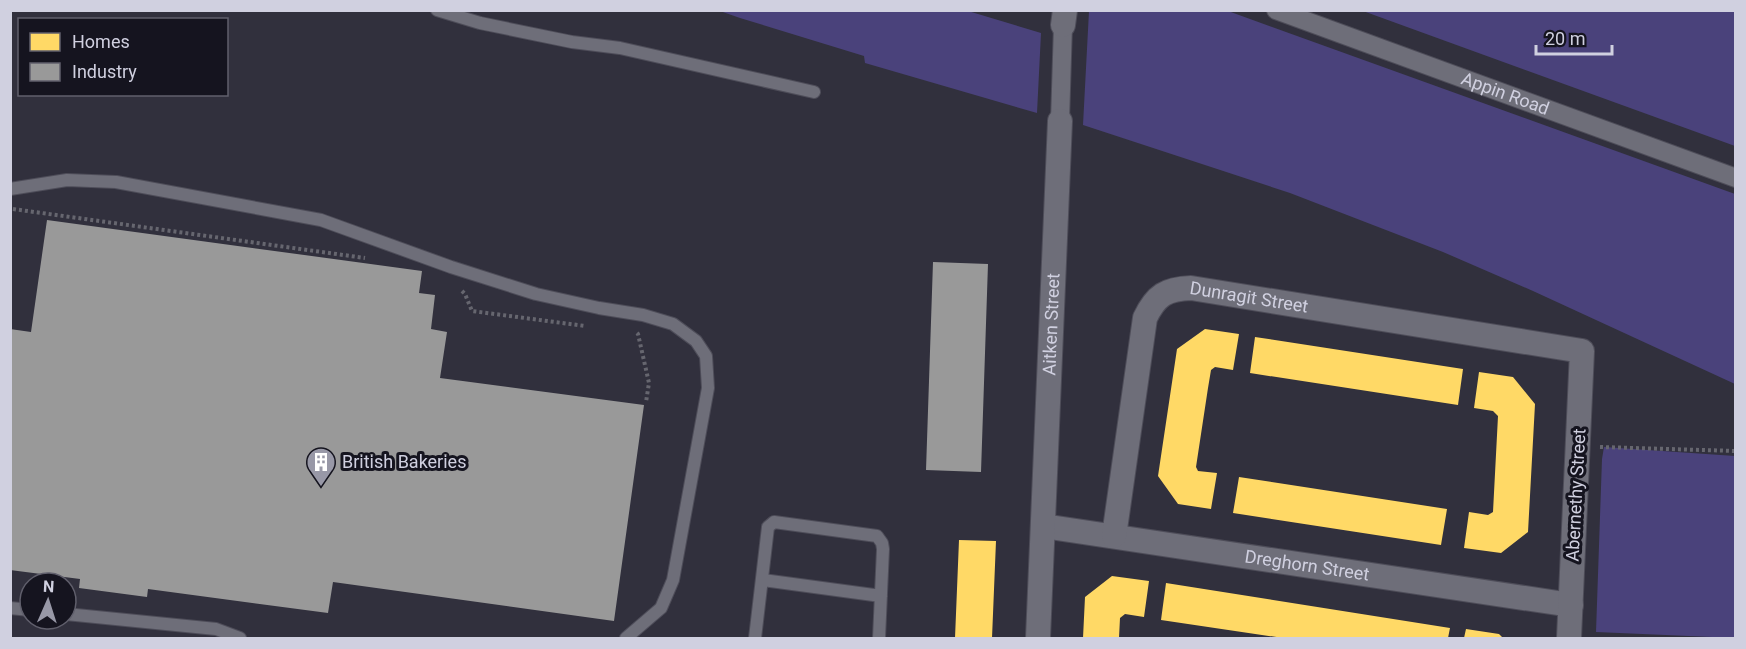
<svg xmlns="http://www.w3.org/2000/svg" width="1746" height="649" viewBox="0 0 1746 649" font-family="Roboto,sans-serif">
	<rect width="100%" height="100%" fill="#31303d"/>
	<path fill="#4a427b" d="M720,11H968L1041,33L1037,113L865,63L864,56L740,18Z
		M1089,11H1228L1735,194V384L1533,291L1443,252L1290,193L1083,125Z
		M1363,11H1735V146Z
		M1604,447L1735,456V638L1596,632L1602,459Z"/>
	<path fill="#ffd966" d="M1205,329L1239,334L1233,370L1215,367L1211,370L1208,388L1196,467L1198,471L1217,473L1211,509L1178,504L1158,476L1177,349Z
		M1255,337L1463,369L1458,405L1250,373Z
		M1479,372L1513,377L1535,404L1528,532L1501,553L1464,548L1469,512L1488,515L1493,512L1498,416L1493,411L1474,408Z
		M1239,477L1447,509L1441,545L1233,513Z
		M959,540L996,541L992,638H955Z
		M1112,576L1149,581L1144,617L1125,614L1120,618L1119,638H1083L1085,597Z
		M1166,583L1450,628L1448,638H1283L1161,620Z
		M1466,629L1499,634L1503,638H1464Z"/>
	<path fill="#999" d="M47,220L422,271L419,293L435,295L431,329L447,332L440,378L644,405L614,621L333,582L328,613L148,589L147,597L79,588L80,579L10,570V329L31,332Z
		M933,262L988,264L981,472L926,470Z"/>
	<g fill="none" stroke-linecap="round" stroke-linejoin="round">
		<g stroke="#4e4d59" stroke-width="14">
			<path id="service" d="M437,10L480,23L572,42L620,48L814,92
				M10,189L67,180L116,182L321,220L451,267L536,294L599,308L643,315L673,324L696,341L706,356L708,388L673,580L661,608L626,638
				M763,580L881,596
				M10,608L30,610
				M66,614L216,629L240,638
				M755,638L768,527L774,522L877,536L882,543L883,549L879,638"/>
		</g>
		<g stroke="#4e4d59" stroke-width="20">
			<g id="pedestrian">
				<path id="s1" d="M1276,10L1736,178"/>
				<path d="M1060,121L1063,25"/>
			</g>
		</g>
		<g stroke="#4e4d59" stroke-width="26">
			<g id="minor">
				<path d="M1063,25L1065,10"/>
				<path id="s2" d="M1043,526L1571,605"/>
				<path id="s3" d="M1114,536L1145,318C1156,295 1166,289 1191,288L1582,351L1569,638"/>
				<path id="s4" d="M1038,638L1060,121"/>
			</g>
		</g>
		<path stroke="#66666f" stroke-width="4" stroke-dasharray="3 3" stroke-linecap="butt" d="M13,209L365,258
			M462,291L465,294L472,311L585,326
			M637,333L638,334L649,383L646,402
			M1600,447L1736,451"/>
		<use href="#service" stroke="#6e6e79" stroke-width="12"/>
		<use href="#pedestrian" stroke="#6e6e79" stroke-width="18"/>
		<use href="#minor" stroke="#6e6e79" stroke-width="24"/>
	</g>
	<defs>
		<g id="building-pin" transform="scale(1.5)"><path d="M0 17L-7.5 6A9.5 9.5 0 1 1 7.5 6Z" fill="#9898a7" stroke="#15141f"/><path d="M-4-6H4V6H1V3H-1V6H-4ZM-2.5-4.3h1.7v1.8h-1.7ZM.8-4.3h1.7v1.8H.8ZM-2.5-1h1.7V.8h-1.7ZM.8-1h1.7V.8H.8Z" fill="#fff"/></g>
	</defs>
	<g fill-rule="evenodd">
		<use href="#building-pin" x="321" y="462"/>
	</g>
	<g text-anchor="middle" stroke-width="6" stroke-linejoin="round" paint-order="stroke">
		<g font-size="18" fill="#d0d0e0" stroke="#15141f">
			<text dy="6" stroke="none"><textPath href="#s1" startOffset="244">Appin Road</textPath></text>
			<text dy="6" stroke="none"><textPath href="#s3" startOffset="338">Dunragit Street</textPath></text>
			<text dy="6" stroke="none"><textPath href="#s4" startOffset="314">Aitken Street</textPath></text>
			<text transform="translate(1576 495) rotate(-87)" y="6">Abernethy Street</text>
			<text dy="6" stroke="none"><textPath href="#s2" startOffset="267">Dreghorn Street</textPath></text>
		</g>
		<g font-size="18" fill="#d0d0e0" stroke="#15141f" text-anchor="start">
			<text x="342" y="468">British Bakeries</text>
		</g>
	</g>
	<rect width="1746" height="649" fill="none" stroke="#d0d0e0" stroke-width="24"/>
	<rect x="18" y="18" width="210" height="78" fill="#15141f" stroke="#605f6c" stroke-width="1.5"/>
	<rect x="30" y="33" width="30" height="18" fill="#ffd966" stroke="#605f6c" stroke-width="1.5"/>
	<text x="72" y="48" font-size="18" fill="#d0d0e0">Homes</text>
	<rect x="30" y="63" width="30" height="18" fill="#999999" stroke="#605f6c" stroke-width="1.5"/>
	<text x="72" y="78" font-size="18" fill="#d0d0e0">Industry</text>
	<g transform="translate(48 601) rotate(3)"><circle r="28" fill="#15141f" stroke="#605f6c" stroke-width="1.5"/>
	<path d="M0-4.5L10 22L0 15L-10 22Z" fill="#9898a7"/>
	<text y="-9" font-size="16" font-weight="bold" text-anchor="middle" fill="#d0d0e0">N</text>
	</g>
	<path d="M1536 45v9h76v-9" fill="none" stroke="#d0d0e0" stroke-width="3"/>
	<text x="1545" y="45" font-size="18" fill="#d0d0e0" stroke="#15141f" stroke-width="4.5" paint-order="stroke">20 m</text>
</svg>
